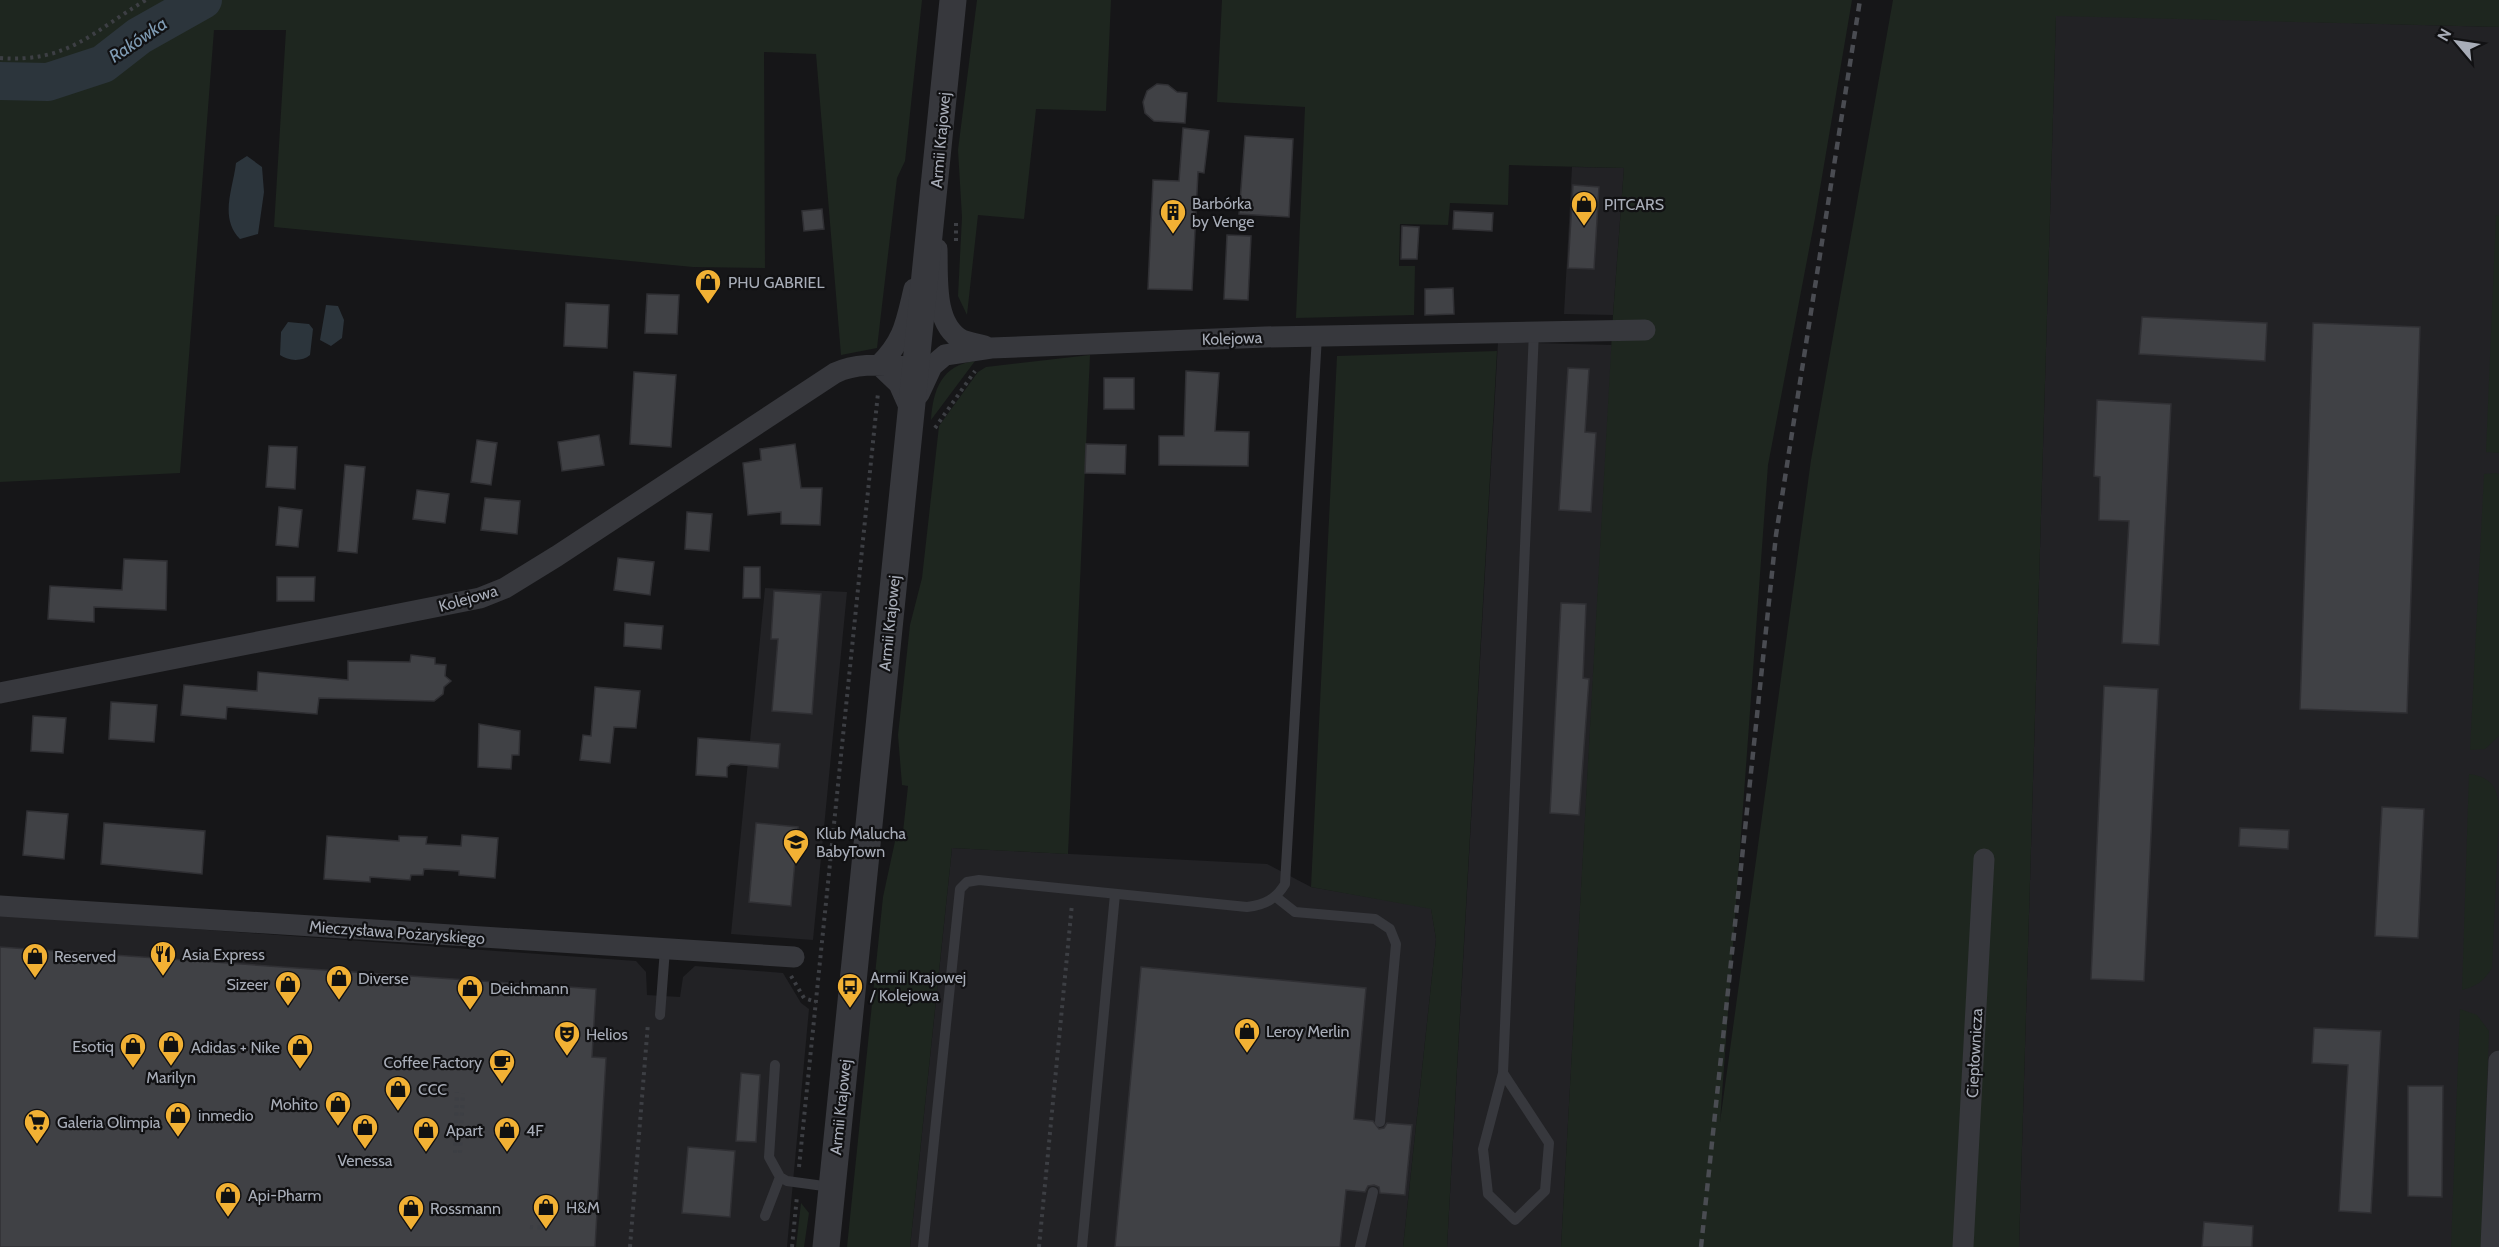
<svg xmlns="http://www.w3.org/2000/svg" width="2499" height="1247" viewBox="0 0 2499 1247" font-family="Cabin,sans-serif">
	<rect width="100%" height="100%" fill="#161618"/>
	<path fill="#222225" d="M2056,15L2499,27V1247H2019Z
		M1572,167L1624,168L1613,315L1564,314Z
		M1498,342L1612,345L1561,1247H1447Z
		M765,588L847,592L813,940L731,934Z
		M952,848L1267,864L1311,887L1431,908L1436,939L1403,1247H910Z
		M0,915L636,961L646,972L647,995L680,997L683,977L695,966L783,973L801,1003L809,1009L787,1247H0Z"/>
	<path fill="#1e261f" d="M0,0H922L905,161L897,178L877,348L841,355L816,54L764,52L765,268L693,267L274,227L286,30H214L180,473L0,482Z
		M977,0H1111L1106,111L1036,109L1024,219L978,215L967,315L958,296L962,217L958,150Z
		M1222,0H1852L1815,218L1768,465L1720,1122L1811,460L1893,0H2499V27L2056,16L2019,1247H1561L1613,315L1624,168L1509,165L1508,205L1450,203L1448,225L1400,224L1399,266H1415L1414,315L1296,318L1305,107L1217,102Z
		M2496,215L2499,216V453L2486,452Z
		M1497,351L1447,1247H1403L1436,939L1431,909L1311,887L1337,356Z
		M1090,355L1068,854L952,848L910,1247H847L883,897L897,832H903L908,786L902,785L898,735L910,625L922,578L939,426L978,372L986,367Z
		M975,361L931,420C933,389 942,365 975,361Z
		M2496,473L2499,474V736L2485,749L2470,750L2484,474Z
		M2469,774C2495,777 2499,792 2499,815L2492,968C2484,981 2477,986 2462,990Z
		M2460,1009L2477,1015L2489,1031L2481,1247H2451Z
		M801,1203L809,1213L804,1247H796Z"/>
	<path fill="#2c353c" d="M247,156L262,167L264,192L258,234L240,239C219,218 233,189 236,163Z
		M326,305L338,306L344,320L342,338L331,346L320,340Z
		M288,322L309,324L313,329L310,355C302,362 288,361 280,355L281,332Z"/>
	<g fill="none" stroke-linecap="round" stroke-linejoin="round">
		<path stroke="#2c353c" stroke-width="38" d="M0,81L48,82L103,64L139,36L203,0"/>
	</g>
	<path fill="#404145" stroke="#303034" stroke-width="1.5" d="M1157,84L1168,85L1177,92L1187,93L1185,123L1154,121L1145,113L1143,102L1147,91Z
		M1183,128L1209,131L1204,173L1198,172L1192,290L1148,289L1153,180L1179,181Z
		M1245,136L1293,139L1289,217L1239,214Z
		M1573,185L1599,187L1594,269L1568,268Z
		M822,209L824,229L804,231L802,211Z
		M1454,211L1493,213L1492,231L1453,229Z
		M1402,226L1419,227L1417,259H1401Z
		M1227,235L1251,236L1248,300L1224,299Z
		M1453,288L1454,314L1425,315V289Z
		M647,294L679,295L677,334L645,333Z
		M566,303L609,305L607,348L564,346Z
		M2142,317L2267,323L2265,361L2139,354Z
		M2313,323L2420,327L2407,713L2300,709Z
		M1568,368L1589,369L1585,432L1596,433L1591,512L1559,510Z
		M1186,371L1219,373L1215,431L1249,432L1248,466L1159,465V436H1184Z
		M634,372L676,375L671,447L630,444Z
		M1104,378H1134V409H1104Z
		M2097,400L2171,404L2159,645L2122,643L2129,521L2099,520L2100,477L2094,476Z
		M599,435L604,465L562,471L558,442Z
		M477,440L497,443L491,485L471,482Z
		M795,444L801,488H822L820,525L781,524V512L748,515L743,463L761,460L760,449Z
		M1086,444L1126,445L1125,474L1085,473Z
		M269,446L297,447L295,489L266,487Z
		M345,465L365,467L357,553L338,551Z
		M417,490L449,494L445,523L413,519Z
		M485,498L520,501L517,534L481,530Z
		M279,507L302,510L298,547L276,545Z
		M687,512L712,514L709,551L685,549Z
		M618,558L654,562L650,595L614,590Z
		M124,559L167,561L166,610L94,607V622L48,619L50,586L122,590Z
		M744,567H760V598H743Z
		M277,577H315L314,601H277Z
		M774,591L821,594L812,714L772,711L778,639H771Z
		M1561,603L1586,604L1583,678L1589,679L1579,815L1550,813Z
		M625,623L663,626L661,649L624,646Z
		M411,655L435,658V664L446,665L445,676L451,681L444,687L443,694L434,701L319,698L317,714L227,707L226,719L181,715L184,685L257,691L258,672L348,680V661L410,662Z
		M2104,686L2158,689L2144,981L2091,979Z
		M595,687L640,691L636,728L614,727L610,763L580,760L583,735L591,736Z
		M111,702L157,705L154,742L109,739Z
		M33,716L66,718L63,753L31,751Z
		M479,724L520,731L519,755H512L511,769L478,767Z
		M698,738L780,744L778,768L731,764L727,767V777L696,775Z
		M2382,807L2424,809L2418,938L2375,936Z
		M27,811L68,814L64,859L23,855Z
		M104,823L205,831L202,874L101,864Z
		M756,823L798,827L791,906L749,902Z
		M2240,828L2289,830L2288,849L2239,846Z
		M462,835L498,838L495,878L459,875V871L424,869L423,875H411L410,880L370,877V882L324,879L327,836L399,841V836L427,837L426,844L461,846Z
		M0,947L596,989L592,1057L606,1058L595,1247H0Z
		M1141,967L1366,988L1354,1119L1373,1121L1379,1129L1384,1128L1387,1123L1412,1125L1405,1195L1380,1193L1379,1187L1374,1185L1368,1186L1365,1192L1346,1190L1340,1247H1115Z
		M2314,1028L2381,1031L2371,1213L2339,1211L2348,1065L2312,1063Z
		M741,1073L760,1075L756,1142L736,1141Z
		M2408,1086H2443L2442,1197L2408,1196Z
		M688,1147L735,1151L730,1217L682,1213Z
		M2204,1222L2253,1226L2252,1247H2202Z"/>
	<g fill="none" stroke-linecap="round" stroke-linejoin="round">
		<path stroke="#3d3f44" stroke-width="4" stroke-dasharray="3 4.5" stroke-linecap="butt" d="M0,58C68,63 92,32 146,0
			M956,241V221
			M935,428L975,371
			M791,976L804,998L816,1002
			M455,1153L457,1092
			M460,1153L463,1093
			M799,1167L878,393
			M530,1227L551,1228
			M630,1247L648,1023
			M792,1247L797,1196
			M1039,1247L1072,904"/>
		<path stroke="#37383d" stroke-width="10" d="M1276,897L1295,912L1375,919L1390,929L1396,944L1380,1122
			M660,1015L665,949
			M775,1065L769,1157L780,1177L787,1181L831,1187
			M1503,1073L1549,1143L1545,1191L1515,1220L1488,1194L1483,1149L1503,1073L1534,330
			M765,1216L780,1177
			M923,1247L960,889L967,882L979,880L1247,907C1265,905 1276,899 1285,884L1317,336
			M1082,1247L1115,894
			M1360,1247L1373,1192"/>
		<path stroke="#37383d" stroke-width="21" d="M937,249C938,277 933,324 962,340C969,343 978,344 985,346
			M879,365C904,341 906,322 914,289
			M879,365L899,384L911,411
			M919,394L932,366L945,355L991,348L1265,337L1645,330
			M0,693L480,598L505,588L557,556L835,373C860,361 888,366 915,367
			M0,906L794,957
			M1963,1247L1984,859
			M2491,1247L2499,1061"/>
		<path stroke="#37383d" stroke-width="27" d="M826,1247L953,0"/>
		<path stroke="#4a4c52" stroke-width="4.5" stroke-dasharray="8 6" stroke-linecap="butt" d="M1701,1247L1776,535L1860,0"/>
	</g>
	<defs>
		<g id="shop-pin" transform="scale(1.35)"><path d="M0 17L-7.5 6A9.5 9.5 0 1 1 7.5 6Z" fill="#f2b134" stroke="#111113"/><path d="M-5-2.5h2.3a2.7 3.5 0 0 1 5.4 0H5L5.5 6h-11ZM-1.5-2.5h3a1.5 2.3 0 0 0-3 0Z" fill="#111"/></g>
		<g id="building-pin" transform="scale(1.35)"><path d="M0 17L-7.5 6A9.5 9.5 0 1 1 7.5 6Z" fill="#f2b134" stroke="#111113"/><path d="M-4-6H4V6H1V3H-1V6H-4ZM-2.5-4.3h1.7v1.8h-1.7ZM.8-4.3h1.7v1.8H.8ZM-2.5-1h1.7V.8h-1.7ZM.8-1h1.7V.8H.8Z" fill="#111"/></g>
		<g id="school-pin" transform="scale(1.35)"><path d="M0 17L-7.5 6A9.5 9.5 0 1 1 7.5 6Z" fill="#f2b134" stroke="#111113"/><path d="M0-5L7-2L0 1L-7-2ZM-4 1L0 2.5L4 1V4Q0 6-4 4Z" fill="#111"/></g>
		<g id="restaurant-pin" transform="scale(1.35)"><path d="M0 17L-7.5 6A9.5 9.5 0 1 1 7.5 6Z" fill="#f2b134" stroke="#111113"/><path d="M-5-6h1v4h1v-4h1v4h1v-4h1v5L-1.5 .5V6h-2V.5L-5-1ZM5-6V6H3V1.5H1.5Q1.5-4 5-6Z" fill="#111"/></g>
		<g id="bus-pin" transform="scale(1.35)"><path d="M0 17L-7.5 6A9.5 9.5 0 1 1 7.5 6Z" fill="#f2b134" stroke="#111113"/><path d="M-5-6H5V4H4V6H2V4H-2V6H-4V4H-5ZM-3.5-4V0h7V-4ZM-3.5 1.2v1.5H-2V1.2ZM2 1.2v1.5H3.5V1.2Z" fill="#111"/></g>
		<g id="theatre-pin" transform="scale(1.35)"><path d="M0 17L-7.5 6A9.5 9.5 0 1 1 7.5 6Z" fill="#f2b134" stroke="#111113"/><path d="M-5-5.5Q0-4 5-5.5V0Q5 5 0 6Q-5 5-5 0ZM-3.3-2.5H-1v1.5H-3.3ZM1-2.5H3.3v1.5H1ZM-2.8 1Q0 5.5 2.8 1Z" fill="#111"/></g>
		<g id="cafe-pin" transform="scale(1.35)"><path d="M0 17L-7.5 6A9.5 9.5 0 1 1 7.5 6Z" fill="#f2b134" stroke="#111113"/><path d="M-5.5-4.5H6V0H3Q3 3.5 0 3.5H-2.5Q-5.5 3.5-5.5 0ZM3-3.2v2h1.7v-2ZM-6 4.5H4V6H-6Z" fill="#111"/></g>
		<g id="supermarket-pin" transform="scale(1.35)"><path d="M0 17L-7.5 6A9.5 9.5 0 1 1 7.5 6Z" fill="#f2b134" stroke="#111113"/><path d="M-6-5.5h2.5l.6 2H6L4.5 2H-2.5L-4.4-4H-6ZM-1.5 3.2a1.3 1.3 0 1 0 .1 0ZM3 3.2a1.3 1.3 0 1 0 .1 0Z" fill="#111"/></g>
	</defs>
	<g fill-rule="evenodd">
		<use href="#shop-pin" x="1584" y="204"/>
		<use href="#building-pin" x="1173" y="212"/>
		<use href="#shop-pin" x="708" y="282"/>
		<use href="#school-pin" x="796" y="842"/>
		<use href="#restaurant-pin" x="163" y="954"/>
		<use href="#shop-pin" x="35" y="956"/>
		<use href="#shop-pin" x="339" y="978"/>
		<use href="#shop-pin" x="288" y="984"/>
		<use href="#bus-pin" x="850" y="986"/>
		<use href="#shop-pin" x="470" y="988"/>
		<use href="#shop-pin" x="1247" y="1031"/>
		<use href="#theatre-pin" x="567" y="1034"/>
		<use href="#shop-pin" x="171" y="1044"/>
		<use href="#shop-pin" x="133" y="1046"/>
		<use href="#shop-pin" x="300" y="1047"/>
		<use href="#cafe-pin" x="502" y="1062"/>
		<use href="#shop-pin" x="398" y="1089"/>
		<use href="#shop-pin" x="338" y="1104"/>
		<use href="#shop-pin" x="178" y="1115"/>
		<use href="#supermarket-pin" x="37" y="1122"/>
		<use href="#shop-pin" x="365" y="1127"/>
		<use href="#shop-pin" x="426" y="1130"/>
		<use href="#shop-pin" x="507" y="1130"/>
		<use href="#shop-pin" x="228" y="1195"/>
		<use href="#shop-pin" x="546" y="1207"/>
		<use href="#shop-pin" x="411" y="1208"/>
	</g>
	<g text-anchor="middle" stroke-width="4.5" stroke-linejoin="round" paint-order="stroke">
		<g font-size="16" fill="#a8adb8" stroke="#111113">
			<text transform="translate(940 140) rotate(-85)" y="6">Armii Krajowej</text>
			<text transform="translate(1232 338) rotate(-2)" y="6">Kolejowa</text>
			<text transform="translate(468 598) rotate(-16)" y="6">Kolejowa</text>
			<text transform="translate(889 623) rotate(-84)" y="6">Armii Krajowej</text>
			<text transform="translate(397 932) rotate(4)" y="6">Mieczysława Pożaryskiego</text>
			<text transform="translate(1974 1053) rotate(-87)" y="6">Ciepłownicza</text>
			<text transform="translate(840 1107) rotate(-84)" y="6">Armii Krajowej</text>
		</g>
		<g font-size="16" fill="#a8adb8" stroke="#111113" text-anchor="start">
			<text x="1192" y="209">Barbórka<tspan x="1192" dy="18">by Venge</tspan></text>
			<text x="1604" y="210">PITCARS</text>
			<text x="728" y="288">PHU GABRIEL</text>
			<text x="816" y="839">Klub Malucha<tspan x="816" dy="18">BabyTown</tspan></text>
			<text x="182" y="960">Asia Express</text>
			<text x="54" y="962">Reserved</text>
			<text x="870" y="983">Armii Krajowej<tspan x="870" dy="18">/ Kolejowa</tspan></text>
			<text x="358" y="984">Diverse</text>
			<text x="268" y="990" text-anchor="end">Sizeer</text>
			<text x="490" y="994">Deichmann</text>
			<text x="1266" y="1037">Leroy Merlin</text>
			<text x="586" y="1040">Helios</text>
			<text x="114" y="1052" text-anchor="end">Esotiq</text>
			<text x="280" y="1053" text-anchor="end">Adidas + Nike</text>
			<text x="482" y="1068" text-anchor="end">Coffee Factory</text>
			<text x="171" y="1083" text-anchor="middle">Marilyn</text>
			<text x="418" y="1095">CCC</text>
			<text x="318" y="1110" text-anchor="end">Mohito</text>
			<text x="198" y="1121">inmedio</text>
			<text x="57" y="1128">Galeria Olimpia</text>
			<text x="446" y="1136">Apart</text>
			<text x="526" y="1136">4F</text>
			<text x="365" y="1166" text-anchor="middle">Venessa</text>
			<text x="248" y="1201">Api-Pharm</text>
			<text x="566" y="1213">H&amp;M</text>
			<text x="430" y="1214">Rossmann</text>
		</g>
		<g font-size="18" font-style="italic" fill="#7f9bb3" stroke="#111113">
			<text transform="translate(138 40) rotate(-34)" y="6">Rakówka</text>
		</g>
	</g>
	<g transform="translate(2457 42) rotate(299)" stroke="#111113" stroke-width="4.5" paint-order="stroke">
	<path d="M0-4.5L10 22L0 15L-10 22Z" fill="#a8adb8"/>
	<text y="-9" font-size="16" font-weight="bold" text-anchor="middle" fill="#a8adb8">N</text>
	</g>
</svg>
